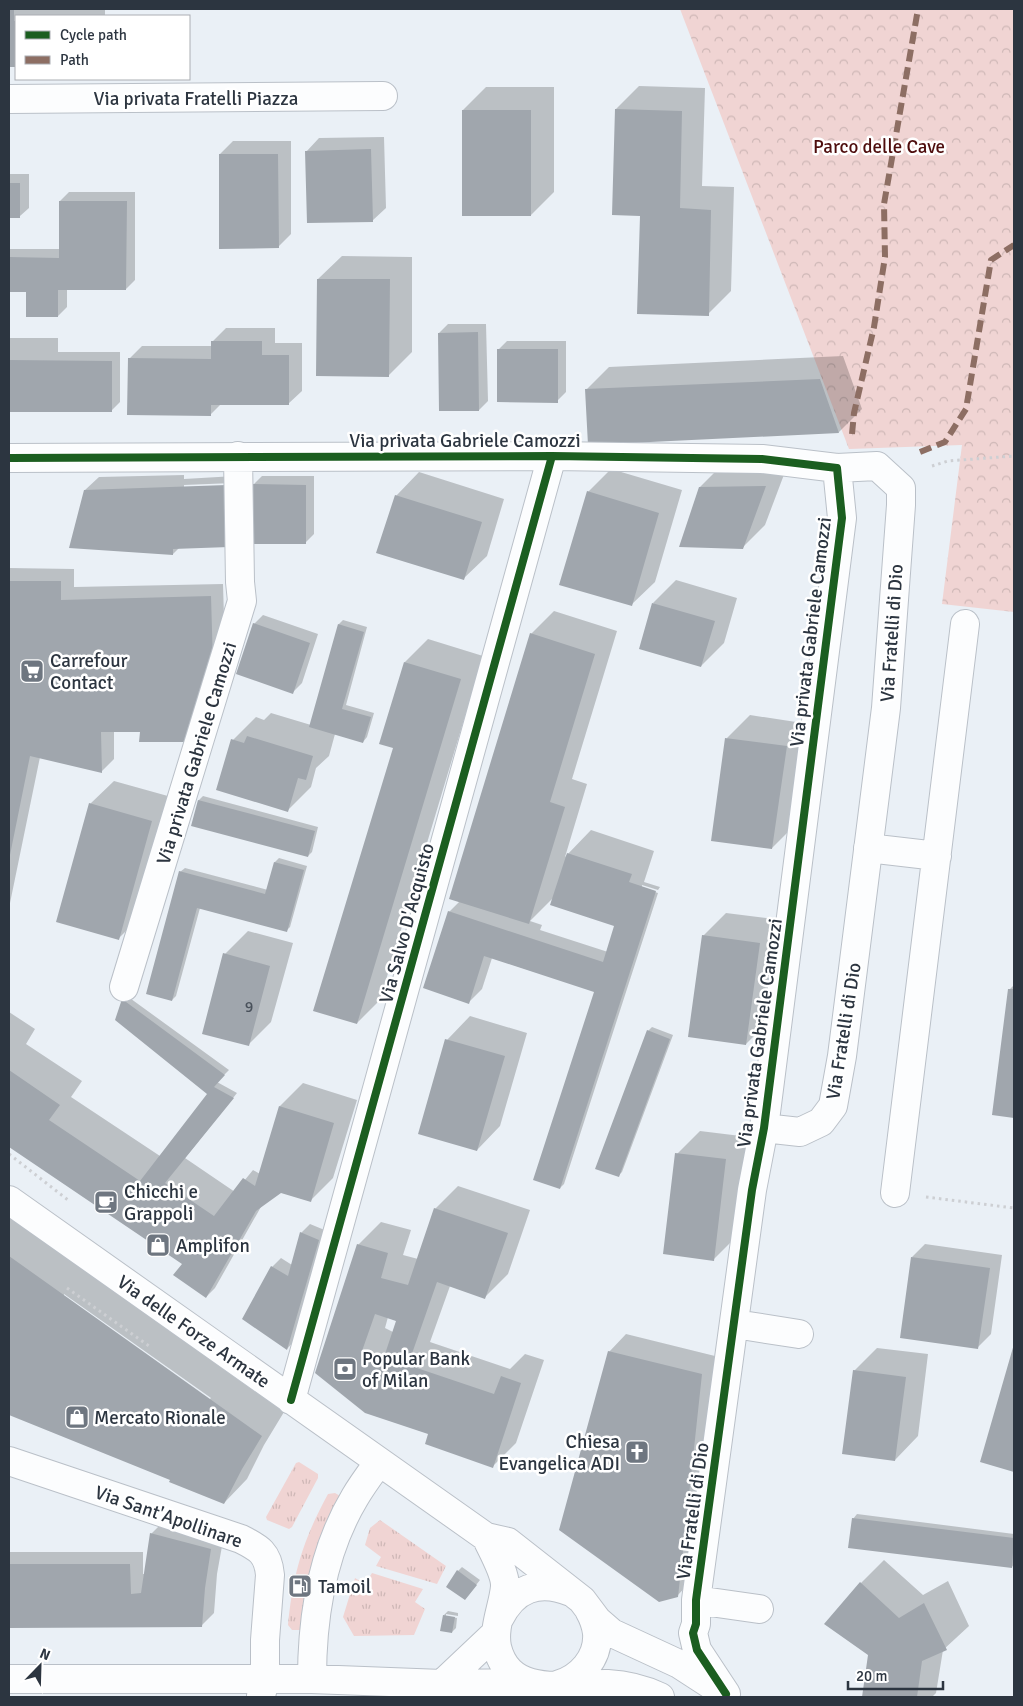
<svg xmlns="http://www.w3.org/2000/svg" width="1023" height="1706" viewBox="0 0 1023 1706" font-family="Signika,sans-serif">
	<defs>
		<pattern id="grass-tufts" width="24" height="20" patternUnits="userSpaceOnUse" patternTransform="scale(1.25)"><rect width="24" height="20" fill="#f0d4d3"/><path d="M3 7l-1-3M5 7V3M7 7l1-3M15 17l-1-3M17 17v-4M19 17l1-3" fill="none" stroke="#ceb7b6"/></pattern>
		<pattern id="park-crowns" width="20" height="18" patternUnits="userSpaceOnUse" patternTransform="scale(1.25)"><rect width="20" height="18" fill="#f0d4d3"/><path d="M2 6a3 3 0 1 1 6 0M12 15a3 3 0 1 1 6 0" fill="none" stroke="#ceb7b6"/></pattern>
	</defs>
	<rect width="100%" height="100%" fill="#eaf0f6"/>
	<path fill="url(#grass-tufts)" d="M299,1462L318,1474V1478L292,1527L289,1529L267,1520L266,1517L296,1463Z
		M335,1493L342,1497L302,1630H292L288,1625C293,1573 303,1540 328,1494Z
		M380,1520L446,1566L437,1584L376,1566L381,1557L365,1545L370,1528Z
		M372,1573L423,1589L415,1602L425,1609L414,1635L354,1636L343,1617L355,1578L365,1584Z"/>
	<path fill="url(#park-crowns)" d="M680,9H1014V612L942,604L962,445L849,449Z"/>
	<path fill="#0003" fill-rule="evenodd" d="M9,9H105V16H16V66H9Z
		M639,86L705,88L702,186L734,187L731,291L708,314L641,214L616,109Z
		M486,87H554V192L531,215L463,110Z
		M384,137L386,208L372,221L306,152L319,138Z
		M233,141H291V234L278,247L220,154Z
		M9,174H29V208L20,216H9Z
		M69,192H135V280L126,289L67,288V307L58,316L28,291H9V249H60V201Z
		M342,256L412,257V352L389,375L318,279Z
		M448,324H486L488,401L479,410L439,333Z
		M226,328H275V343H302V391L288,404H221L210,415L129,359L142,346H212L213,341Z
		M9,338H58V352H120V402L111,411L9,410Z
		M507,341H566V392L557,401L498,350Z
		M843,356L862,409L839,432L589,444L586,390L609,367Z
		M723,464H788L765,525L742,548L700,487Z
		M611,469L682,490L655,582L631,605L588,492Z
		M419,472L504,499L487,556L463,579L396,496Z
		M184,475V479L235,476L237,537L228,546L180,547L173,554L71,547L85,490L99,477ZM233,483V486L184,488V485Z
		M262,476H314V534L305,543L253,485Z
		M9,568L74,569V587L223,584L225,651L141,730L114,731V759L101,772L40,757L9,908Z
		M676,580L737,598L724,643L701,666L653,603Z
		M554,611L617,631L572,779L587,784L565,857L591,830L654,851L644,882L660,887L658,890L642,885V888L658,893L564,1184L560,1188L595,991L492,958L482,989L469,1002L449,912L460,901L531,634ZM554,897L617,922L608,952L540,930L542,925L530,921Z
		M263,615L318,634L302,683L293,692L254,624Z
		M343,620L367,627L346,705L374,713L367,737L363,742L335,734L329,756L316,768L311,787L288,810L233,740L256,717L264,720L271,713L311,725L339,624Z
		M428,639L483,656L380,1000L357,1023L405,662Z
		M750,715L809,724L795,825L772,848L727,738Z
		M114,781L175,798L142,915L119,938L90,804Z
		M203,796L318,827L312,852L308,856L192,825L199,800Z
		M279,858L307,866L290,927L286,931L200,908L176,996L172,1000L180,872L185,868L268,890L275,862Z
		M726,913L783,920L769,1021L746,1044L703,936Z
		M248,931L293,943L271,1022L248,1045L225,954Z
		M1014,985V1117L993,1114L1010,989Z
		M127,996L229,1070L217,1082L237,1093L185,1158L235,1192L253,1170L260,1174L280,1106L303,1083L357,1100L333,1178L310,1201L280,1192L262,1205L215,1288L206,1297L183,1263L9,1146V1012L35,1029L26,1044L82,1081L71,1097L160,1156L209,1094L123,1000Z
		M470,1016L527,1033L500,1126L477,1150L447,1040Z
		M652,1027L673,1035L622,1172L618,1176L648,1031Z
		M700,1131L749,1137L737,1236L714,1259L677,1154Z
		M458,1186L530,1210L508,1274L485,1297L450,1286L430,1342L510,1369L525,1354L544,1360L516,1443L493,1466L317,1372L358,1245L381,1222L411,1230L403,1255L418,1259L435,1209ZM388,1317L397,1321L393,1332L385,1328Z
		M9,1217L284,1412L264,1445L247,1479L224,1503L170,1478L9,1413ZM64,1294L211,1398L209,1400L64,1297Z
		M310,1224L327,1231L295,1340L287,1349L272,1267L281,1258L292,1265L301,1233Z
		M925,1244L1002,1255L991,1334L978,1347L912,1257Z
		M626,1334L719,1357L694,1578L677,1596L609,1352Z
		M1014,1346V1470L982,1461Z
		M877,1348L928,1354L918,1436L895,1460L854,1371Z
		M857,1514L1014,1534V1564L1012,1567L853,1519Z
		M164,1521L224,1535L217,1574L214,1613L201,1626H9V1552H143V1574H145L151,1534Z
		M884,1560L923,1595L948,1581L969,1626L943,1650L936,1693L932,1697H863L870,1654L861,1583Z
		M462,1567L480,1580L465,1599L458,1571Z
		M448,1611L458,1613V1616L446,1614V1616L457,1618L456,1628L452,1632L444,1615Z
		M398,1695V1697H305Z"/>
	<path fill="#a0a6ad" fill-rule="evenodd" d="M9,10H14V21H16V67H9Z
		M615,109L682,111L680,208L711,210L709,316L637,314L640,216L612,215Z
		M462,110H531V216H462Z
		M371,149L373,222L307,223L305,151Z
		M219,154H278L279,248L219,249Z
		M9,183H20V218H9Z
		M59,201H127L126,290H58V317H26V292H9V257L59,258Z
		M317,279H390L389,377L316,376Z
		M478,332L479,411H439L438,333Z
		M211,341H262V355H289V405H211V416L127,415L128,358L211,359Z
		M497,349H558V403L497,402Z
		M9,360L112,361V412H9Z
		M820,379L839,433L588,445L585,389Z
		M252,484L306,485V544H252Z
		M227,485L229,547L173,549V555L69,548L84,490Z
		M766,486L743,549L679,547L699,487Z
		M587,491L659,513L632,606L559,585Z
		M395,495L482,522L464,580L376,553Z
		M9,581H61V600L211,596L213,665L190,742H139L140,732H101L102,773L30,756L10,855Z
		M652,603L715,621L701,667L639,649Z
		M253,623L310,643L293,694L236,674Z
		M338,624L364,632L342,709L371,717L363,743L309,727Z
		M530,633L595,654L550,802L565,807L529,924L449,899Z
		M404,662L461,679L357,1024L313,1011L393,748L379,744Z
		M247,736L313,756L306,780L298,778L288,812L216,790L231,739L244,743Z
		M725,738L787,746L772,849L711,841Z
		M198,800L315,831L308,857L191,826Z
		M89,803L152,821L119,940L56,922Z
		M567,853L632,874L629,882L656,891L560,1189L533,1180L594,992L484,956L469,1004L423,988L448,911L603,962L614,926L550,905Z
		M274,862L304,870L287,932L197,908L172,1001L146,994L179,871L265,894Z
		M702,935L760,943L746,1045L688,1037Z
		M223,953L270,966L249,1046L202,1034Z
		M1008,989H1014V1118L992,1115Z
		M122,999L225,1075L214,1087L234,1098L165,1183L214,1216L243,1178L255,1186L279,1106L334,1123L311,1202L281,1193L256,1211L206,1298L173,1275L182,1264L9,1147V1070L60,1105L49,1120L140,1181L207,1094L115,1020Z
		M647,1030L670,1039L619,1177L595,1169Z
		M445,1039L505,1056L477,1151L418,1134Z
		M675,1153L726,1159L714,1261L663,1254Z
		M434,1208L508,1233L485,1299L437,1282L408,1365L494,1394L501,1376L521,1383L493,1468L425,1444L428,1434L365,1413L315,1373L357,1244L388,1253L381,1278L408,1285ZM375,1314L396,1321L383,1360L362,1351Z
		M300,1232L319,1240L287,1350L242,1319L271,1266L288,1276Z
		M9,1256L262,1436L242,1469L224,1504L169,1482L170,1480L9,1415Z
		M911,1257L990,1268L978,1349L900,1338Z
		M1014,1344V1472L980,1462Z
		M608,1351L702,1374L678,1597L659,1602L559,1530Z
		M853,1370L906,1377L895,1461L842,1454Z
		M852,1518L1014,1538L1012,1568L848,1548Z
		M150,1533L211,1549L205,1588L202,1627L9,1628V1564H130L131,1594L141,1593Z
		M457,1570L477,1585L465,1600L446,1587Z
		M860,1582L899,1618L924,1603L947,1650L922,1661L917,1697H862L868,1655L824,1624Z
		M443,1615L455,1617L452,1633L440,1631Z"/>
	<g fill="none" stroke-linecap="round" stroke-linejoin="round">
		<g stroke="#bac0c8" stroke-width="30">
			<path id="minor" d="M9,99L383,96
				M9,458L552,456L762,459L837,468L877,466L901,488V505L886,708L842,1056L833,1106L821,1122L800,1132L764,1128
				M868,848L937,856
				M124,987L242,601L240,582L238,456
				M895,1193L965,624
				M9,1200L486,1537L508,1542L522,1553L582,1600L597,1620L612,1633L679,1664L716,1688
				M735,1324L799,1334
				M291,1400L552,456
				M9,1461L241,1539C259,1548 268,1553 270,1575L265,1640V1679L261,1696
				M486,1537C492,1550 506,1574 505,1587C503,1607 493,1627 497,1647C510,1700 569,1683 608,1684C627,1685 643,1689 660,1697
				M696,1600L759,1609
				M499,1619C514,1588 539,1579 571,1592
				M9,1679H312L442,1684L528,1683
				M312,1679C312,1617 323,1550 355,1497C362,1485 371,1473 379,1462
				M442,1684L496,1633
				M557,1685C580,1679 599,1658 597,1633C596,1625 593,1617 589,1610
				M726,1694L697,1650L693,1633L696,1624V1600L752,1190L764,1128L842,518L837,468"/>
		</g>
		<path stroke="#cdcfd3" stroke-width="3" stroke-dasharray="2.5 4" stroke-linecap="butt" d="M932,466L948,461L1014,456
			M9,1154L68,1200
			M926,1197L1014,1208
			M67,1288L149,1346"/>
		<use href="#minor" stroke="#fcfdfe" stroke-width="28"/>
		<path stroke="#8d6e63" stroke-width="6" stroke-dasharray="12 6" stroke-linecap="butt" d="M852,434L854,413L874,327L885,257L884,204L918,9
			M920,452L945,442L966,409L991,260L1014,245"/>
		<g stroke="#fff" stroke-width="11">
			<path id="cycleway" d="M9,458L552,456L762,459L837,468L842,518L764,1128L752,1190L696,1600V1624L693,1633L697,1650L726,1694
				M291,1400L552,456"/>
		</g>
		<use href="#cycleway" stroke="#1b5e20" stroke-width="8"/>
	</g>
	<defs>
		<g id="supermarket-square" transform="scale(1.25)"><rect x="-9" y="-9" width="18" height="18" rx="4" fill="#6e7680" stroke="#fff"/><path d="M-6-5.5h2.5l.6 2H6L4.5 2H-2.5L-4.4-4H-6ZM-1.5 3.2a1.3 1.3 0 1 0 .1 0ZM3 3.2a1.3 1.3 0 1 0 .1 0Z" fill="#fff"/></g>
		<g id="cafe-square" transform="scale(1.25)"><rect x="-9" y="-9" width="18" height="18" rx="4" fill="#6e7680" stroke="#fff"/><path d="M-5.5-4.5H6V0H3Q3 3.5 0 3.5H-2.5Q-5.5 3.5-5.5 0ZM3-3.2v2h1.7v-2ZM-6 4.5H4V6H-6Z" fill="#fff"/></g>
		<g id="shop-square" transform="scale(1.25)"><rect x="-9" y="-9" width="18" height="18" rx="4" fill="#6e7680" stroke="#fff"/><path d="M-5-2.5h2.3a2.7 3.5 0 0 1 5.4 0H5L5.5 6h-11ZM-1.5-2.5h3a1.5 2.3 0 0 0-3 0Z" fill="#fff"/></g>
		<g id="bank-square" transform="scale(1.25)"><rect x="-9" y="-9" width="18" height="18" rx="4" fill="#6e7680" stroke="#fff"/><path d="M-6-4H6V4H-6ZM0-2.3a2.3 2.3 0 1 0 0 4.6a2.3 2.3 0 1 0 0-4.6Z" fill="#fff"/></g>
		<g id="church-square" transform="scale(1.25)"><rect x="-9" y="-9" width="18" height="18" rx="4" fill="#6e7680" stroke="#fff"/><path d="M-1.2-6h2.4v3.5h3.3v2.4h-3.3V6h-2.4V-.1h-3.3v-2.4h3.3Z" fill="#fff"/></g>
		<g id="fuel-square" transform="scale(1.25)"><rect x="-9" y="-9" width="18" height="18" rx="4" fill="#6e7680" stroke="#fff"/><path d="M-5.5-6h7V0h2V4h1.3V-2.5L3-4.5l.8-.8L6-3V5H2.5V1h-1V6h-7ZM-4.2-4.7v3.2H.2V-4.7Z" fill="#fff"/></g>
	</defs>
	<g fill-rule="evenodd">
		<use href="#supermarket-square" x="32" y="671"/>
		<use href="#cafe-square" x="106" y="1202"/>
		<use href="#shop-square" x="158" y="1245"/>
		<use href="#bank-square" x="345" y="1369"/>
		<use href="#shop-square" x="77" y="1417"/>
		<use href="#church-square" x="637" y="1452"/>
		<use href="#fuel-square" x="300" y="1586"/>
	</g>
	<g text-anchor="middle" stroke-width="5" stroke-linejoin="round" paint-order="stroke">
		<g font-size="16" fill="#49515b">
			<text x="249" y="1012">9</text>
		</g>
		<g font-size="19" fill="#2c3540" stroke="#fff">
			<text x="196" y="105">Via privata Fratelli Piazza</text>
			<text x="465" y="447">Via privata Gabriele Camozzi</text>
			<text transform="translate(810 632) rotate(-83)" y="7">Via privata Gabriele Camozzi</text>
			<text transform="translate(891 633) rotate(-86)" y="7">Via Fratelli di Dio</text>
			<text transform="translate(196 753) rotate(-73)" y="7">Via privata Gabriele Camozzi</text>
			<text transform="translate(406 923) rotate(-75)" y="7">Via Salvo D'Acquisto</text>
			<text transform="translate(843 1031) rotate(-81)" y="7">Via Fratelli di Dio</text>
			<text transform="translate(759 1033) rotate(-82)" y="7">Via privata Gabriele Camozzi</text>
			<text transform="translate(194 1331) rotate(35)" y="7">Via delle Forze Armate</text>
			<text transform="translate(692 1511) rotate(-82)" y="7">Via Fratelli di Dio</text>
			<text transform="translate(169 1516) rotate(19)" y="7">Via Sant'Apollinare</text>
		</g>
		<g font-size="19" fill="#4e0d0d" stroke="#fff">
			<text x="879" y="153">Parco delle Cave</text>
		</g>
		<g font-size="19" fill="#2c3540" stroke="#fff" text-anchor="start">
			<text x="50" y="667">Carrefour<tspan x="50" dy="22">Contact</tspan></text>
			<text x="124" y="1198">Chicchi e<tspan x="124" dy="22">Grappoli</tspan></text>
			<text x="176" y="1252">Amplifon</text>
			<text x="362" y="1365">Popular Bank<tspan x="362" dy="22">of Milan</tspan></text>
			<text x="94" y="1424">Mercato Rionale</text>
			<text x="620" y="1448" text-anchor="end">Chiesa<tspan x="620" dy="22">Evangelica ADI</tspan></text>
			<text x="318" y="1593">Tamoil</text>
		</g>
	</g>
	<rect width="1023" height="1706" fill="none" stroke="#2c3540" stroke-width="20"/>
	<rect x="15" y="15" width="175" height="65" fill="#ffffff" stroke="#abaeb3"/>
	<rect x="25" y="31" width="25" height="8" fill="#1b5e20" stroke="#abaeb3"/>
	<text x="60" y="40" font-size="15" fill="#2c3540">Cycle path</text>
	<rect x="25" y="56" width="25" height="8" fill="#8d6e63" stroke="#abaeb3"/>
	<text x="60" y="65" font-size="15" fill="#2c3540">Path</text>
	<g transform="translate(40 1666) rotate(23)" stroke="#ffffff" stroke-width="4" paint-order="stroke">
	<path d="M0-4L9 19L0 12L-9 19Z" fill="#2c3540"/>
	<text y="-8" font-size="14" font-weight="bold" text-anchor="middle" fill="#2c3540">N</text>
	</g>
	<path d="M848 1681v8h95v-8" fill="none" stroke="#2c3540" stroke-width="2.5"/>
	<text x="856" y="1681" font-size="15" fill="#2c3540" stroke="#ffffff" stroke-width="4" paint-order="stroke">20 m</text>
</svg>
